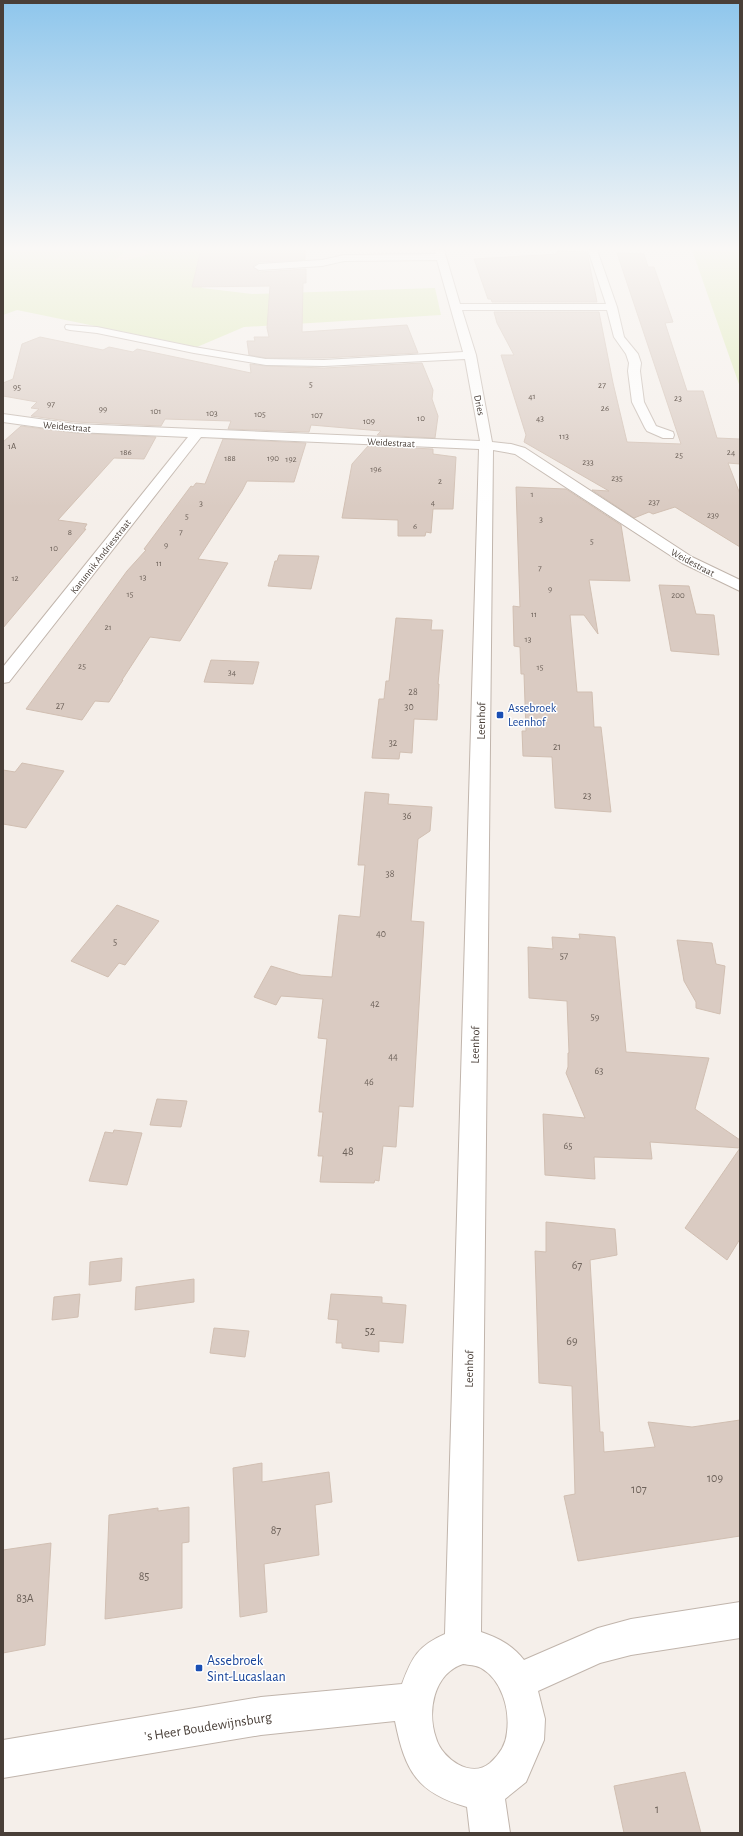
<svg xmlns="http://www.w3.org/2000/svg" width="743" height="1836" viewBox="0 0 743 1836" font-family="'Alegreya Sans',sans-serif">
	<rect width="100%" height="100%" fill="#f5efea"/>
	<path fill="#dce9b3" d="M3,250H201L197,272L202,288L252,294L435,288L441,315L244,327L197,347L17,310L3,315Z
		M692,250H740V387Z"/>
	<path fill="#f8e3c7" d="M124,250H143L151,254L127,260H115L122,254Z"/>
	<path fill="#dacbc2" stroke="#d1bfb2" d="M201,250H305V260L259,262L253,266L259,272L306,269V283H303L302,332L407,325L418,353L324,358H266L249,355L247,341H255L254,337H269L267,328L270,286L192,287Z
		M557,251L587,252L597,302H492L491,299H488L474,259L558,254Z
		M617,253L644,254L648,267H654L673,322L665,323L687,391H703L717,438L740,439V464L728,463L740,494V547L675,507L653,514L649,512L634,518L592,490L609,491L524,442L526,435L501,355H514L497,323L494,312H599L613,383L627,442L681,444Z
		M40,337L103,350L109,347L133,352L137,349L251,373L250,364L266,366L324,368L422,363L433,390L432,399L438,416L435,438L377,435L381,431L311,425L309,432L228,429L231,421L165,419L161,426L75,422L31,416L39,409L31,408L37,402L3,396V383L13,379L22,344Z
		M21,426L75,433L156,437L144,459L114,458L58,520L87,524L84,529H86L3,628V442Z
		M223,439L306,443L294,482L247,481L242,491L198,559L228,563L180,641L150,637L122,680H123L109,702L95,701L82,720L26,709L127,571L146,550L144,549L191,486L193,487L196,483L205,484Z
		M368,446L433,449V454L456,457L453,509H433L431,533L426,532L425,536H398V520L342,518L352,464Z
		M516,487L566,489L621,525L630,581L589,580L598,634L584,615H570L577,692H592L594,727H601L611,812L555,808L552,757L523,756L522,731H526L524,674H521L520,647L514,646L513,606L520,607Z
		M279,555L319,556L311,589L268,586L275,561H277Z
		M659,585L689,586L696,614L714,615L719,655L671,651Z
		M396,618L432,620L431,630H443L438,684H439L437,720L414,719L412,753L400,752L399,759L372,758L379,699H384L386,681H389Z
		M211,660L259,662L253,684L204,682Z
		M22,763L64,771L26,828L3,824V770L15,772Z
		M365,792L389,794L388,804L432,807L430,831L418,839L411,921L424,922L413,1107L399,1106L396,1147L383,1146L379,1181L375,1180L374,1183L320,1182L323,1156H318L323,1112H319L327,1039L318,1038L323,999L281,996L276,1005L254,997L271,966L301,975L332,977L339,915L360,917L365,865H358Z
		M117,905L159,921L125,965L119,963L108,977L71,961Z
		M579,934L615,937L626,1052L709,1058L695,1109L740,1140V1148L650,1142L652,1159L594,1157L595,1179L545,1175L543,1114L585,1118L566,1073L568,1067V1053H569L567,1001L529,998L528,947L553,949L552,937L580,939Z
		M677,940L712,943L716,964L725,966L720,1014L696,1008V1002L684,981Z
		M157,1099L187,1101L181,1127L150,1125Z
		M114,1130L142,1133L127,1185L89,1181L105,1132L113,1133Z
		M740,1148V1239L727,1260L685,1228Z
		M546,1222L615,1229L617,1255L590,1260L600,1432H603L604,1452L655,1447L648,1422L692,1427L740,1420V1536L578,1561L564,1496L575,1494L572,1386L539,1383L535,1251L546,1252Z
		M122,1258L121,1281L89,1285L90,1262Z
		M194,1279V1302L135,1310L136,1287Z
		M80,1294L78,1317L52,1320L54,1297Z
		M331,1294L382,1297V1303L406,1305L403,1343L379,1341V1352L342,1348V1343H336L338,1320L328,1319Z
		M214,1328L249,1331L245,1357L210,1353Z
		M262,1463V1482L329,1472L332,1502L315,1505L319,1555L264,1564L267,1612L240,1617L233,1468Z
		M189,1507V1542L182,1543V1608L105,1619L109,1515L158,1508V1511Z
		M51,1543L45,1645L3,1653V1550Z
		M685,1772L701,1833H624L614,1786Z"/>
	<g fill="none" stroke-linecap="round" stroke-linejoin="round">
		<g stroke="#c1b5ac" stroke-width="2">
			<path id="minor" d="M435,250H444L460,304H606L588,250H597L617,307L624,337L638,354L641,363L640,371L644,402L656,426L673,432L674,435L673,438H663L647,431L645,428L632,402L628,371L629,363L626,354L614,337L607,310H462L476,355L492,442L511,444L525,448L692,557L740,580V591L682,563L515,454L493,450L481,1632C499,1638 512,1645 524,1660L598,1628L631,1619L740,1602V1638L631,1655L600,1663L538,1691L545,1719L544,1740L526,1782L505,1799L510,1833H470L467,1807C417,1793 405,1771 395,1721L261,1735L3,1778V1740L261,1697L402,1684C412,1657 418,1646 445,1634L479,449L201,437L9,682L3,683V667L188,437L75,432L3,422V414L75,424L480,441L465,359L324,366L266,365L194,353L97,333L70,330L66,329L65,327L66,325L97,327L194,347L266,359L324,360L463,352L437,260L344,261L322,266L259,270L254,267L259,264L322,260L344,255L436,254ZM463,1664C469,1665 476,1665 481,1668C502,1680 510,1709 507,1732C506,1745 499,1755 490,1763C471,1779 442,1759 436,1738C427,1712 433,1674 463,1664Z"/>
		</g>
		<use href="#minor" fill="#fff" fill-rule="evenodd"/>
	</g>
	<linearGradient id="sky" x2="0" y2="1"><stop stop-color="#8ec6ec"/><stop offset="0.49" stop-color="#faf8f6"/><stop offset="1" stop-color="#faf8f6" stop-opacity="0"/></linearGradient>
	<rect width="743" height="507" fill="url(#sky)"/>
	<g fill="#1a4fb4" stroke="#fff" stroke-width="1.5">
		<rect x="496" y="711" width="8" height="8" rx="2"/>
		<rect x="195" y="1664" width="8" height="8" rx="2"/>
	</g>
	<g text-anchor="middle" stroke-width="3" stroke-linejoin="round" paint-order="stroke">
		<g font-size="9" fill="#6d625a">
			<text x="311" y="387">5</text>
			<text x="602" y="388">27</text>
			<text x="17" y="390">95</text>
			<text x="532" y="399">41</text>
			<text x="678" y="401">23</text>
			<text x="51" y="407">97</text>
			<text x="605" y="411">26</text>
			<text x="103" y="412">99</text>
			<text x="156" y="414">101</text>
			<text x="212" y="416">103</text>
			<text x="260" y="417">105</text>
			<text x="317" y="418">107</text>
			<text x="421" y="421">10</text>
			<text x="540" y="421">43</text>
			<text x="369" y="424">109</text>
			<text x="564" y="439">113</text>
			<text x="12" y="449">1A</text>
			<text x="126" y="455">186</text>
			<text x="731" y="455">24</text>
			<text x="679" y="458">25</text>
			<text x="230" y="461">188</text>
			<text x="273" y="461">190</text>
			<text x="291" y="462">192</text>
			<text x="588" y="465">233</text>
			<text x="376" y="472">196</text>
			<text x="617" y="481">235</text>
			<text x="440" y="484">2</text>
			<text x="532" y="497">1</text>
			<text x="433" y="505">4</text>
			<text x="654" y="505">237</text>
			<text x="201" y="506">3</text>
			<text x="713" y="518">239</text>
			<text x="187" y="519">5</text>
			<text x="541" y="522">3</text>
			<text x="415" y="529">6</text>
			<text x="70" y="535">8</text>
			<text x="181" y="535">7</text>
			<text x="592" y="544">5</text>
			<text x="166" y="548">9</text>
			<text x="54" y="551">10</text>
			<text x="159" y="566">11</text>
			<text x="540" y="571">7</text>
			<text x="143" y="580">13</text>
			<text x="15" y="581">12</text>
			<text x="550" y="592">9</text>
			<text x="130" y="597">15</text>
			<text x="678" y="598">200</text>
			<text x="534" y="617">11</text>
			<text x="108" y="630">21</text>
			<text x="528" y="642">13</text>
			<text x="82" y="669">25</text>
			<text x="540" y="670">15</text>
			<text x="232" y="675">34</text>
		</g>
		<g font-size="10" fill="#493f38" stroke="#fff">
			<text transform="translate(480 405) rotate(78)" y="4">Dries</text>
			<text transform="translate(67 426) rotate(5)" y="4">Weidestraat</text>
			<text transform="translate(391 442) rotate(3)" y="4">Weidestraat</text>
			<text transform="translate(100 556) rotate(-52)" y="4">Kanunnik Andriesstraat</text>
			<text transform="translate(693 562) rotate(28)" y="4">Weidestraat</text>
		</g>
		<g font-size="10" fill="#6d625a">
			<text x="413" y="695">28</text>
			<text x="60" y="709">27</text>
			<text x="409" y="710">30</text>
			<text x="393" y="746">32</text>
			<text x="557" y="750">21</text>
			<text x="587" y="799">23</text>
			<text x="407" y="819">36</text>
			<text x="390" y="877">38</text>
			<text x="381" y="937">40</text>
			<text x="115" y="945">5</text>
			<text x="564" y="959">57</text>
			<text x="375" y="1007">42</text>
			<text x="595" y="1020">59</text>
			<text x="393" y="1060">44</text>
			<text x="599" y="1074">63</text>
			<text x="369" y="1085">46</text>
			<text x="568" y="1149">65</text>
		</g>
		<g font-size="12" fill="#164399" stroke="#fff" text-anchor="start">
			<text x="508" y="712">Assebroek<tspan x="508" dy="14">Leenhof</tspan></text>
		</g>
		<g font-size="12" fill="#493f38" stroke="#fff">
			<text transform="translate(481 721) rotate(-89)" y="4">Leenhof</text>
			<text transform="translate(475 1045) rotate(-89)" y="4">Leenhof</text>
			<text transform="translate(469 1369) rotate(-89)" y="4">Leenhof</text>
		</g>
		<g font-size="12" fill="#6d625a">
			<text x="348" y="1155">48</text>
			<text x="577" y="1269">67</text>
			<text x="370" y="1335">52</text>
			<text x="572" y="1345">69</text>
			<text x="715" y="1482">109</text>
			<text x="639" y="1493">107</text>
			<text x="276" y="1534">87</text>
			<text x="144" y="1580">85</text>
			<text x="25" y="1602">83A</text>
			<text x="657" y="1813">1</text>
		</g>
		<g font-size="14" fill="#164399" stroke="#fff" text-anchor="start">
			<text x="207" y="1665">Assebroek<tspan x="207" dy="16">Sint-Lucaslaan</tspan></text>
		</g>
		<g font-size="14" fill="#493f38" stroke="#fff">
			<text transform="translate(208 1726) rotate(-9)" y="5">'s Heer Boudewijnsburg</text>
		</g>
	</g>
	<rect width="743" height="1836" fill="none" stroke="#493f38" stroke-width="8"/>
</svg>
